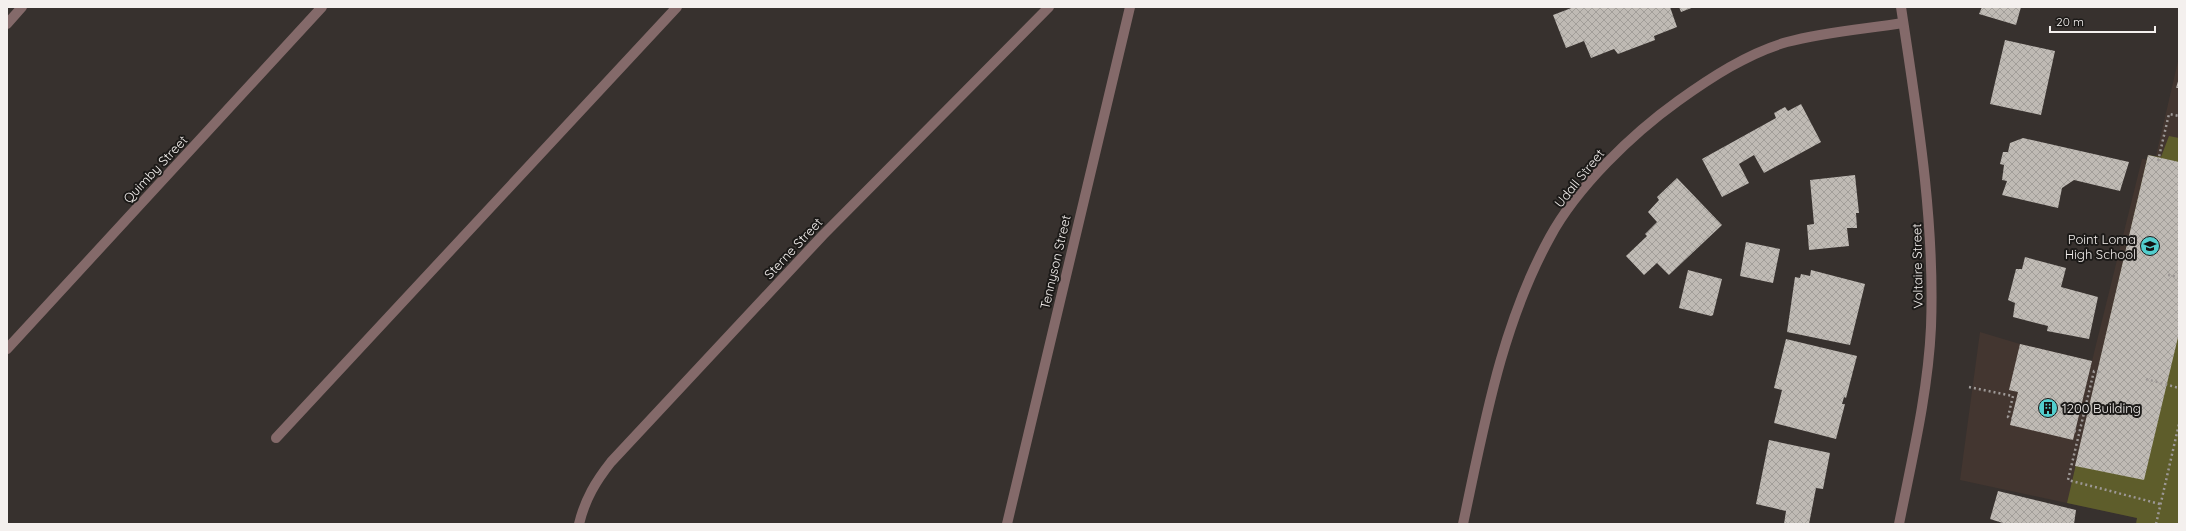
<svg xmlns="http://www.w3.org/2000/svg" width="2186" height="531" viewBox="0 0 2186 531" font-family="Quicksand,sans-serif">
	<defs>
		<pattern id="building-cross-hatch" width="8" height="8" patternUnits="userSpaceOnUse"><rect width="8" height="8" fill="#bfbab4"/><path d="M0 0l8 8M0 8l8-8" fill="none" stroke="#a29e99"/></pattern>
	</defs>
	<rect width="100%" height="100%" fill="#37312e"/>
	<path fill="#433630" d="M2179,57V524H2136L2137,518L1960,480L1980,332L2020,344L2092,361L2142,159L2155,160Z"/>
	<path fill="#5e5d2b" d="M2169,136L2179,138V524H2136L2137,518L2067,503L2148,155L2161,157Z"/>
	<path fill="url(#building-cross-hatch)" d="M1574,7H1670L1677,27L1654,36L1655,40L1618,54L1614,49L1591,58L1584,41L1566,48L1553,15Z
		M1679,7H1694L1681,12Z
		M1982,7H2021L2016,25L1979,14Z
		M2005,40L2055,51L2041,115L1990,104Z
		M2179,78V88H2176Z
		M1801,104L1821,142L1764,173L1754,155L1739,164L1749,183L1722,197L1702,159L1776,118L1774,113L1785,107L1788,111Z
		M2023,138L2129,162L2120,191L2074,180L2062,188L2058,208L2002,195L2007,181L2002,180L2004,165L2000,164L2003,152H2008L2010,143Z
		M2148,155L2179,162V333L2144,480L2075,466Z
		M1855,175L1859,213H1856L1857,228H1847L1849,246L1809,250L1807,225L1814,224L1810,180Z
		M1677,178L1722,225L1669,275L1657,263L1644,275L1626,256L1647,236L1645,234L1657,222L1648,212L1659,200L1657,197Z
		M1746,242L1780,249L1773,283L1740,276Z
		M2025,257L2066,268L2061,287L2098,297L2089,339L2047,331L2048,326L2013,317L2015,303L2008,300L2016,269H2022Z
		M1688,270L1722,279L1713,315L1711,316L1679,308Z
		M1811,270L1865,284L1850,345L1787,332L1795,277L1800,278L1801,274L1810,276Z
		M1786,339L1857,356L1846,398L1844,397L1842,404H1845L1836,439L1774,423L1782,390L1774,388Z
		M2020,344L2092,361L2073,440L2010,425L2018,392L2009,390Z
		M1769,440L1830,453L1823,489L1816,488L1809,524H1784L1786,511L1756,504Z
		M1998,491L2076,510L2074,524H2006L1990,519Z"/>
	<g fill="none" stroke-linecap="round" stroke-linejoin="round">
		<path stroke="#9d9896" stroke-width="2.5" stroke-dasharray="2 3" stroke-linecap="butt" d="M2158,161L2169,114L2179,116
			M2168,275L2179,277
			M2099,372L2094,371L2068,480L2160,504
			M2146,379L2179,388
			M1969,387L2013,396L2008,417L2012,418
			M2074,431L2079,432
			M2156,524L2179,424"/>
		<path stroke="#846a6a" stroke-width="10" d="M7,24L22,7
			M276,438L677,7"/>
		<path stroke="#846a6a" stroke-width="10" d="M7,349L322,7
			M579,524C585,499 596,481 611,462L823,235L1049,7
			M1007,524L1130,7
			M1463,524C1484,426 1501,326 1550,237C1577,187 1632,134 1678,101C1710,78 1748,53 1787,42C1825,32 1865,29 1903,23
			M1899,524C1912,459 1928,393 1931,327C1935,219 1917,113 1901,7"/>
	</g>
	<defs>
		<g id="school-disc" transform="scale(1)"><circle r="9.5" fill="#52cdcd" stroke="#1c1a18"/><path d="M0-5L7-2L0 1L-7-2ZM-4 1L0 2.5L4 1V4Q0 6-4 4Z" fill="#111"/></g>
		<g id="building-disc" transform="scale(1)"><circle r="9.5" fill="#52cdcd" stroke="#1c1a18"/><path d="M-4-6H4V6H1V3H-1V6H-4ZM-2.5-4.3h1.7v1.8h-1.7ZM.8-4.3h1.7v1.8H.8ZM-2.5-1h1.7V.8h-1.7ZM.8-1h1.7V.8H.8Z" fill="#111"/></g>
	</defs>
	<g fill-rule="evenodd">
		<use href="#school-disc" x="2150" y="246"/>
		<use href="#building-disc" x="2048" y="408"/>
	</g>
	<g text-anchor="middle" stroke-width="4" stroke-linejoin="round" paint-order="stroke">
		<g font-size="13" fill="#f4f0ee" stroke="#1c1a18">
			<text transform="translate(155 169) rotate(-47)" y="5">Quimby Street</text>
			<text transform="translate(1579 178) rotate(-51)" y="5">Udall Street</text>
			<text transform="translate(793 248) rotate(-47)" y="5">Sterne Street</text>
			<text transform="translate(1055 262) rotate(-77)" y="5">Tennyson Street</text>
			<text transform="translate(1917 266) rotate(-91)" y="5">Voltaire Street</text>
		</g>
		<g font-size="13" fill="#f4f0ee" stroke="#1c1a18" text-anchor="end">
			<text x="2136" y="244">Point Loma<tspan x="2136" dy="15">High School</tspan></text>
			<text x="2062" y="413" text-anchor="start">1200 Building</text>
		</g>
	</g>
	<rect width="2186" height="531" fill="none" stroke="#f4f0ee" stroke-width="16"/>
	<path d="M2050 26v6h105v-6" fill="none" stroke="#f4f0ee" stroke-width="2"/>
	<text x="2056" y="26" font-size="12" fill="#f4f0ee" stroke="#1c1a18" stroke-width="3" paint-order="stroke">20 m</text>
</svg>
